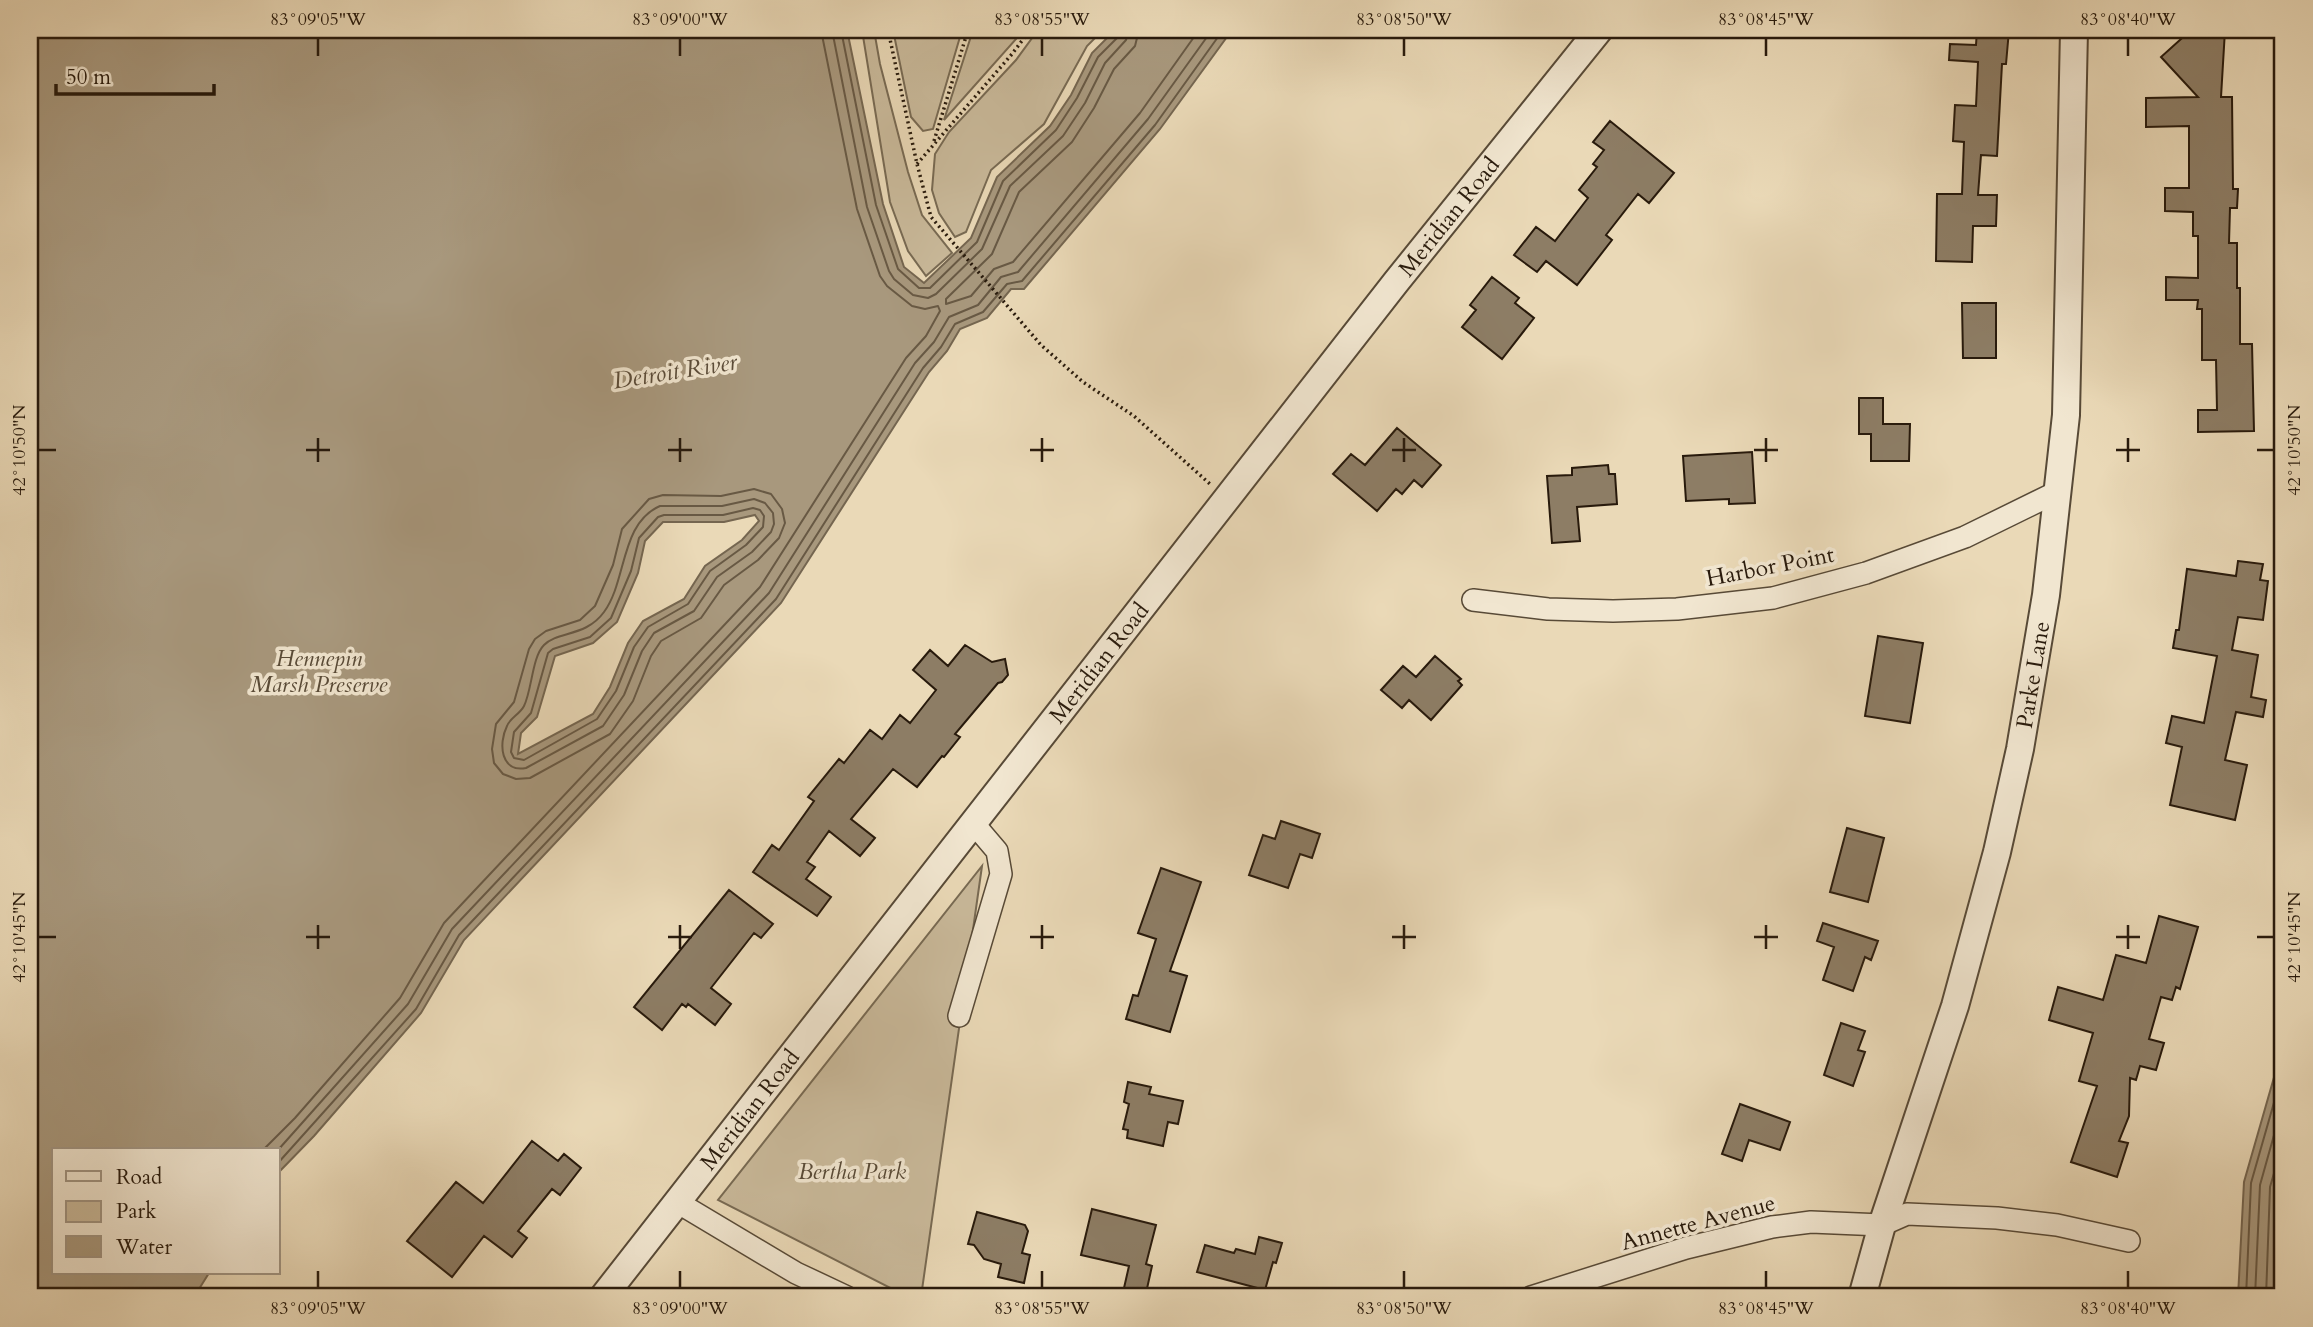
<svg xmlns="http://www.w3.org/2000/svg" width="2313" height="1327" viewBox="0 0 2313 1327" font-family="Cardo,serif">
	<rect width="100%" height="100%" fill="#ead9b7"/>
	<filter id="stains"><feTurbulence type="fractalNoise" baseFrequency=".00286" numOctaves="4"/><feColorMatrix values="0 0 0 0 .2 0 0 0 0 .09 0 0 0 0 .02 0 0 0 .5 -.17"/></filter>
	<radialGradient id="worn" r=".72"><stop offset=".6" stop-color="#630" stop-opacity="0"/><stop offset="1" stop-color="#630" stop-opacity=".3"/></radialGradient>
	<path fill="#c9b99a" stroke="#786a53" stroke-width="2" d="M862,30H874L880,64L908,172L922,215L952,253L926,276L908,251L890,202Z
		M893,30H962L933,129L923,131L911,117Z
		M973,30H1024L944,120Z
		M1038,30H1103L1087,46L1044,124L991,170L966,232L955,237L939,213L932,190L935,154L949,132L1016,60Z
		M982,866L921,1297H908L718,1200Z"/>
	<path fill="#a8987d" stroke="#756650" stroke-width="2" fill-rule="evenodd" d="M30,30H847L883,204L904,267L924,283L971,238L997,177L1050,126L1071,95L1092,53L1115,30H1232L1160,129L1024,289H1011L987,318L960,329L947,351L929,372L781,603L464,940L421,1013L314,1136L278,1173V1150H54V1273H209L194,1297H30ZM755,515L759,521L742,540L705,566L684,599L643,621L628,643L610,687L593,714L518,754L521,733L537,717L555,656L593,643L617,622L638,573L645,541L663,522H724Z
		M2283,1046V1297H2238L2244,1182Z"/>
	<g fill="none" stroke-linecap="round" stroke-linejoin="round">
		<path stroke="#685944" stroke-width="2" d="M832,30L867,207L889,271L894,279L913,295L928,298L936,294L982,249L1010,186L1063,136L1085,103L1105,63L1126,40L1129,30
			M841,30L876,205L898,269L919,288H930L977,242L1003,181L1056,130L1077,98L1098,57L1118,37L1120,30
			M1139,30L1135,46L1114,69L1094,108L1072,142L1019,192L992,254L946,299V304L971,296L994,269L1013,262L1140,113L1199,30
			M754,489L771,494L782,509L785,523L779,538L758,560L724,585L701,618L661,641L651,656L633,701L610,734L530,778L516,779L503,774L494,763L492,749L496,724L514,702L529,649L535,639L546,631L580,620L595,606L613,565L622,529L649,499L663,495L721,496Z
			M754,499L765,503L773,513L774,524L771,532L752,552L717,577L694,611L654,633L642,651L624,695L603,726L526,768C501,773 498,744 507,726C510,718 520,714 524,706C532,690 532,657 544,645C558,631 586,637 604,612C627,581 620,523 660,506H722Z
			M753,508L760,510L764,516L763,527L746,545L710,571L688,604L648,627L634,647L616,691L597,719L524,760L514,758L511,752L514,732L531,713L548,653L553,649L590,637L611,618L631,571L639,538L658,517L664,515H723Z
			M263,1150L295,1118L400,998L444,923L760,587L906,358L926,336L940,311L938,306L925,309L912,306L887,286L880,276L857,209L821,30
			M278,1150L408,1004L452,929L769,593L915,363L934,342L949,317L978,305L1001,277L1018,272L1148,119L1212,30
			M278,1163L416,1009L459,935L776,599L923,368L941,347L955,324L983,312L1007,284L1022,281L1155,125L1223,30
			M2246,1297L2251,1183L2283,1071
			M2255,1297L2260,1185L2283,1103
			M2266,1297L2270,1187L2283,1142"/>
	</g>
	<path fill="#8d7d65" stroke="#281a0c" stroke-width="2" d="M1977,30H2009L2006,64H2002L1997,156L1981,155L1978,195H1997L1996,226H1973L1972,262L1936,261L1937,194H1962L1964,142L1953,141L1955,105L1976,106L1978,62L1949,60L1950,44L1976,45Z
		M2191,30H2225L2221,97H2232L2233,189H2238L2237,208H2230L2229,243H2237V288H2240V344H2252L2254,431L2198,432V410H2217L2216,360H2202V309H2197L2198,300H2166V277L2198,278V236H2193V212L2165,211V188H2189V126L2146,127V98L2198,97L2161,57Z
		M1610,121L1674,173L1649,203L1638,194L1606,235L1612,240L1577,285L1546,261L1537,272L1514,255L1536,227L1555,241L1588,198L1579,190L1597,167L1593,164L1604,150L1593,142Z
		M1492,277L1519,298L1515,303L1534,318L1502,359L1462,327L1476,310L1470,305Z
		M1962,303H1996V358H1963Z
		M1859,398H1883V424H1910L1909,461H1871V434H1859Z
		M1397,428L1441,465L1422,487L1414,480L1402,494L1396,489L1377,511L1333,474L1351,454L1365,465Z
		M1752,452L1755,503L1729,504V499L1686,501L1683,456Z
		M1608,465L1609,474H1615L1617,504L1577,507L1580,541L1552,543L1547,476L1572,475V468Z
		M2238,561L2263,564L2260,580L2268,581L2263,620L2238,617L2232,650L2258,655L2251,697L2266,700L2263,717L2236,712L2225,760L2247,765L2235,820L2170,805L2182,747L2166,743L2172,716L2204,723L2217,656L2173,648L2176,630H2179L2187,569L2236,576Z
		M1878,636L1923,643L1910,723L1865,716Z
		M965,645L992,662L1005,659L1008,675L1002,682L998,683L955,734L960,737L944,757L942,756L917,787L893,769L851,819L875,838L860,856L829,831L807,862L815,867L806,879L831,897L817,916L753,872L772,845L779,850L814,801L808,797L839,759L844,763L870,730L882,739L900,715L910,723L936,690L913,670L930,650L948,666Z
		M1435,656L1461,679L1458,681L1462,685L1431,720L1409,700L1402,708L1381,690L1403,666L1416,677Z
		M1281,821L1320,834L1312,858L1300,854L1288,888L1249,875L1263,835L1275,839Z
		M1847,828L1884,838L1868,902L1830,892Z
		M1161,868L1201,882L1170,971L1187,976L1170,1032L1126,1019L1133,995L1138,996L1156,939L1138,933Z
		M729,890L773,924L761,938L754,933L711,988L731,1004L715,1025L688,1004L686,1007L682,1004L662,1030L634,1007Z
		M2159,916L2198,927L2180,989L2176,987L2172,1000L2161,997L2149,1039L2164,1043L2156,1070L2140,1066L2136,1080L2130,1078L2129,1116L2119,1141L2128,1143L2117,1177L2071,1162L2097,1086L2079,1081L2093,1033L2049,1020L2058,987L2103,1000L2116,955L2146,963Z
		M1823,923L1878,941L1871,960L1865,957L1853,991L1823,980L1834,947L1817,941Z
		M1841,1023L1865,1031L1858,1050L1865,1052L1853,1086L1824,1075Z
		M1128,1082L1151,1087L1149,1094L1183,1101L1178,1124L1168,1122L1163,1146L1127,1138L1128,1130L1123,1129L1129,1104L1124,1102Z
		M1740,1104L1790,1122L1780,1150L1749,1140L1742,1161L1722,1154Z
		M532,1141L558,1161L564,1154L581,1168L560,1195L552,1189L518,1231L527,1238L512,1257L484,1236L452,1277L407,1241L456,1182L483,1203Z
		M1092,1209L1156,1225L1146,1264L1152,1266L1146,1293L1124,1288L1129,1266L1081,1255Z
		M977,1212L1025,1225L1028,1231L1022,1253L1030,1255L1024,1283L998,1277L1001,1264L984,1259L974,1245L968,1244Z
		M1259,1237L1282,1243L1276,1263L1273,1262L1265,1290L1197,1272L1205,1245L1234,1253L1236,1249L1255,1254Z"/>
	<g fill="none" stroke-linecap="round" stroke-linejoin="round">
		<g stroke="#584a37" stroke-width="24">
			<path id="minor" d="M1473,600L1548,609L1613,611L1677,609L1773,598L1866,573L1965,537L2059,491
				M959,1016L1001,874L997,851L974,824
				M677,1202L796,1273L847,1297
				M1531,1297L1686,1248L1772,1227L1811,1222L1882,1225L1907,1214L1997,1218L2057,1225L2129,1241"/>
		</g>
		<g stroke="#584a37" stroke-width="30">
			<g id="tertiary">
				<path id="s1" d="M603,1297L1396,282L1599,30"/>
				<path id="s2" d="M1862,1297L1882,1225L1955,1006L1997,852L2020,749L2046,595L2066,415L2074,30"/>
			</g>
		</g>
		<path stroke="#281a0c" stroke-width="3.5" stroke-dasharray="2 3.5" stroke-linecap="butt" d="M888,30L917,164L931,217L1041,345L1083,382L1134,416L1210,484
			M934,141L968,30
			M917,164L1012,54L1030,30"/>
		<use href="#minor" stroke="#f1e6d0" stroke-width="21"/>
		<use href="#tertiary" stroke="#f1e6d0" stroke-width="26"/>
	</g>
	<path fill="none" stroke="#281a0c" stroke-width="2.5" d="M318,38V56M680,38V56M1042,38V56M1404,38V56M1766,38V56M2128,38V56M318,438V462M680,438V462M1042,438V462M1404,438V462M1766,438V462M2128,438V462M38,450H56M306,450H330M668,450H692M1030,450H1054M1392,450H1416M1754,450H1778M2116,450H2140M2257,450H2274M318,925V949M680,925V949M1042,925V949M1404,925V949M1766,925V949M2128,925V949M38,937H56M306,937H330M668,937H692M1030,937H1054M1392,937H1416M1754,937H1778M2116,937H2140M2257,937H2274M318,1271V1288M680,1271V1288M1042,1271V1288M1404,1271V1288M1766,1271V1288M2128,1271V1288"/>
	<g text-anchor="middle" stroke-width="7" stroke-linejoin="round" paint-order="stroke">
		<g font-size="23" fill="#281a0c" stroke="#f1e6d0">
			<text dy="8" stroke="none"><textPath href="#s1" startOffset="1372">Meridian Road</textPath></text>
			<text transform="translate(1770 566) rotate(-11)" y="8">Harbor Point</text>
			<text dy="8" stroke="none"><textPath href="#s1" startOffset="805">Meridian Road</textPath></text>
			<text dy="8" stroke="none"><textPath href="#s2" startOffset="646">Parke Lane</textPath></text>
			<text dy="8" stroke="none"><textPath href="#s1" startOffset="238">Meridian Road</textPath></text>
			<text transform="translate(1698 1222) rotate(-15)" y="8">Annette Avenue</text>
		</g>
		<g font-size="23" font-style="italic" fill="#584a37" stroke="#f1e6d0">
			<text x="319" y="666">Hennepin<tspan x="319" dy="26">Marsh Preserve</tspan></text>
			<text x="852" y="1179">Bertha Park</text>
		</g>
		<g font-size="24" font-style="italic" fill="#5b4c39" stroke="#f1e6d0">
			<text transform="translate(675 371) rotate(-9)" y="8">Detroit River</text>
		</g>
	</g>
	<rect width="2313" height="1327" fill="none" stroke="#ead9b7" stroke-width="77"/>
	<rect x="52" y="1148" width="228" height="126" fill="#f1e6d0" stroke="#a19482" stroke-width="2"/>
	<rect x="66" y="1171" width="35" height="10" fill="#f1e6d0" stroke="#a19482" stroke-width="2"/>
	<text x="116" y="1184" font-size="21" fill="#281a0c">Road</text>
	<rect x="66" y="1201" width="35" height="21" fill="#c9b99a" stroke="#a19482" stroke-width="2"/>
	<text x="116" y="1218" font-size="21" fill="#281a0c">Park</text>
	<rect x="66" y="1236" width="35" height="21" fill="#a8987d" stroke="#a19482" stroke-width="2"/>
	<text x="116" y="1254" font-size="21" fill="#281a0c">Water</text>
	<path d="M56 84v10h158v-10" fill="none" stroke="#281a0c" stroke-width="3.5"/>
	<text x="66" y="84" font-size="21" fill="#281a0c" stroke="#f1e6d0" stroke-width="5" paint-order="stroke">50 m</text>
	<rect x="38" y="38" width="2236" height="1250" fill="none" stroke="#281a0c" stroke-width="2.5"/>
	<g font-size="18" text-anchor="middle" fill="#281a0c">
		<text x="318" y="25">83°09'05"W</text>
		<text x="680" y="25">83°09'00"W</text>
		<text x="1042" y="25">83°08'55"W</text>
		<text x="1404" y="25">83°08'50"W</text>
		<text x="1766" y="25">83°08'45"W</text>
		<text x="2128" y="25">83°08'40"W</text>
		<text transform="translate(19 450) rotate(-90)" y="6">42°10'50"N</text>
		<text transform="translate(2294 450) rotate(-90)" y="6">42°10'50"N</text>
		<text transform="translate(19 937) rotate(-90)" y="6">42°10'45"N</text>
		<text transform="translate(2294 937) rotate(-90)" y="6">42°10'45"N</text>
		<text x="318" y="1314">83°09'05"W</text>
		<text x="680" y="1314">83°09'00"W</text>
		<text x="1042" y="1314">83°08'55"W</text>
		<text x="1404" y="1314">83°08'50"W</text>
		<text x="1766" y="1314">83°08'45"W</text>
		<text x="2128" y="1314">83°08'40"W</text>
	</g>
	<rect width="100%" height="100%" filter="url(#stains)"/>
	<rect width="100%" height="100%" fill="url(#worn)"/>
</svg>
